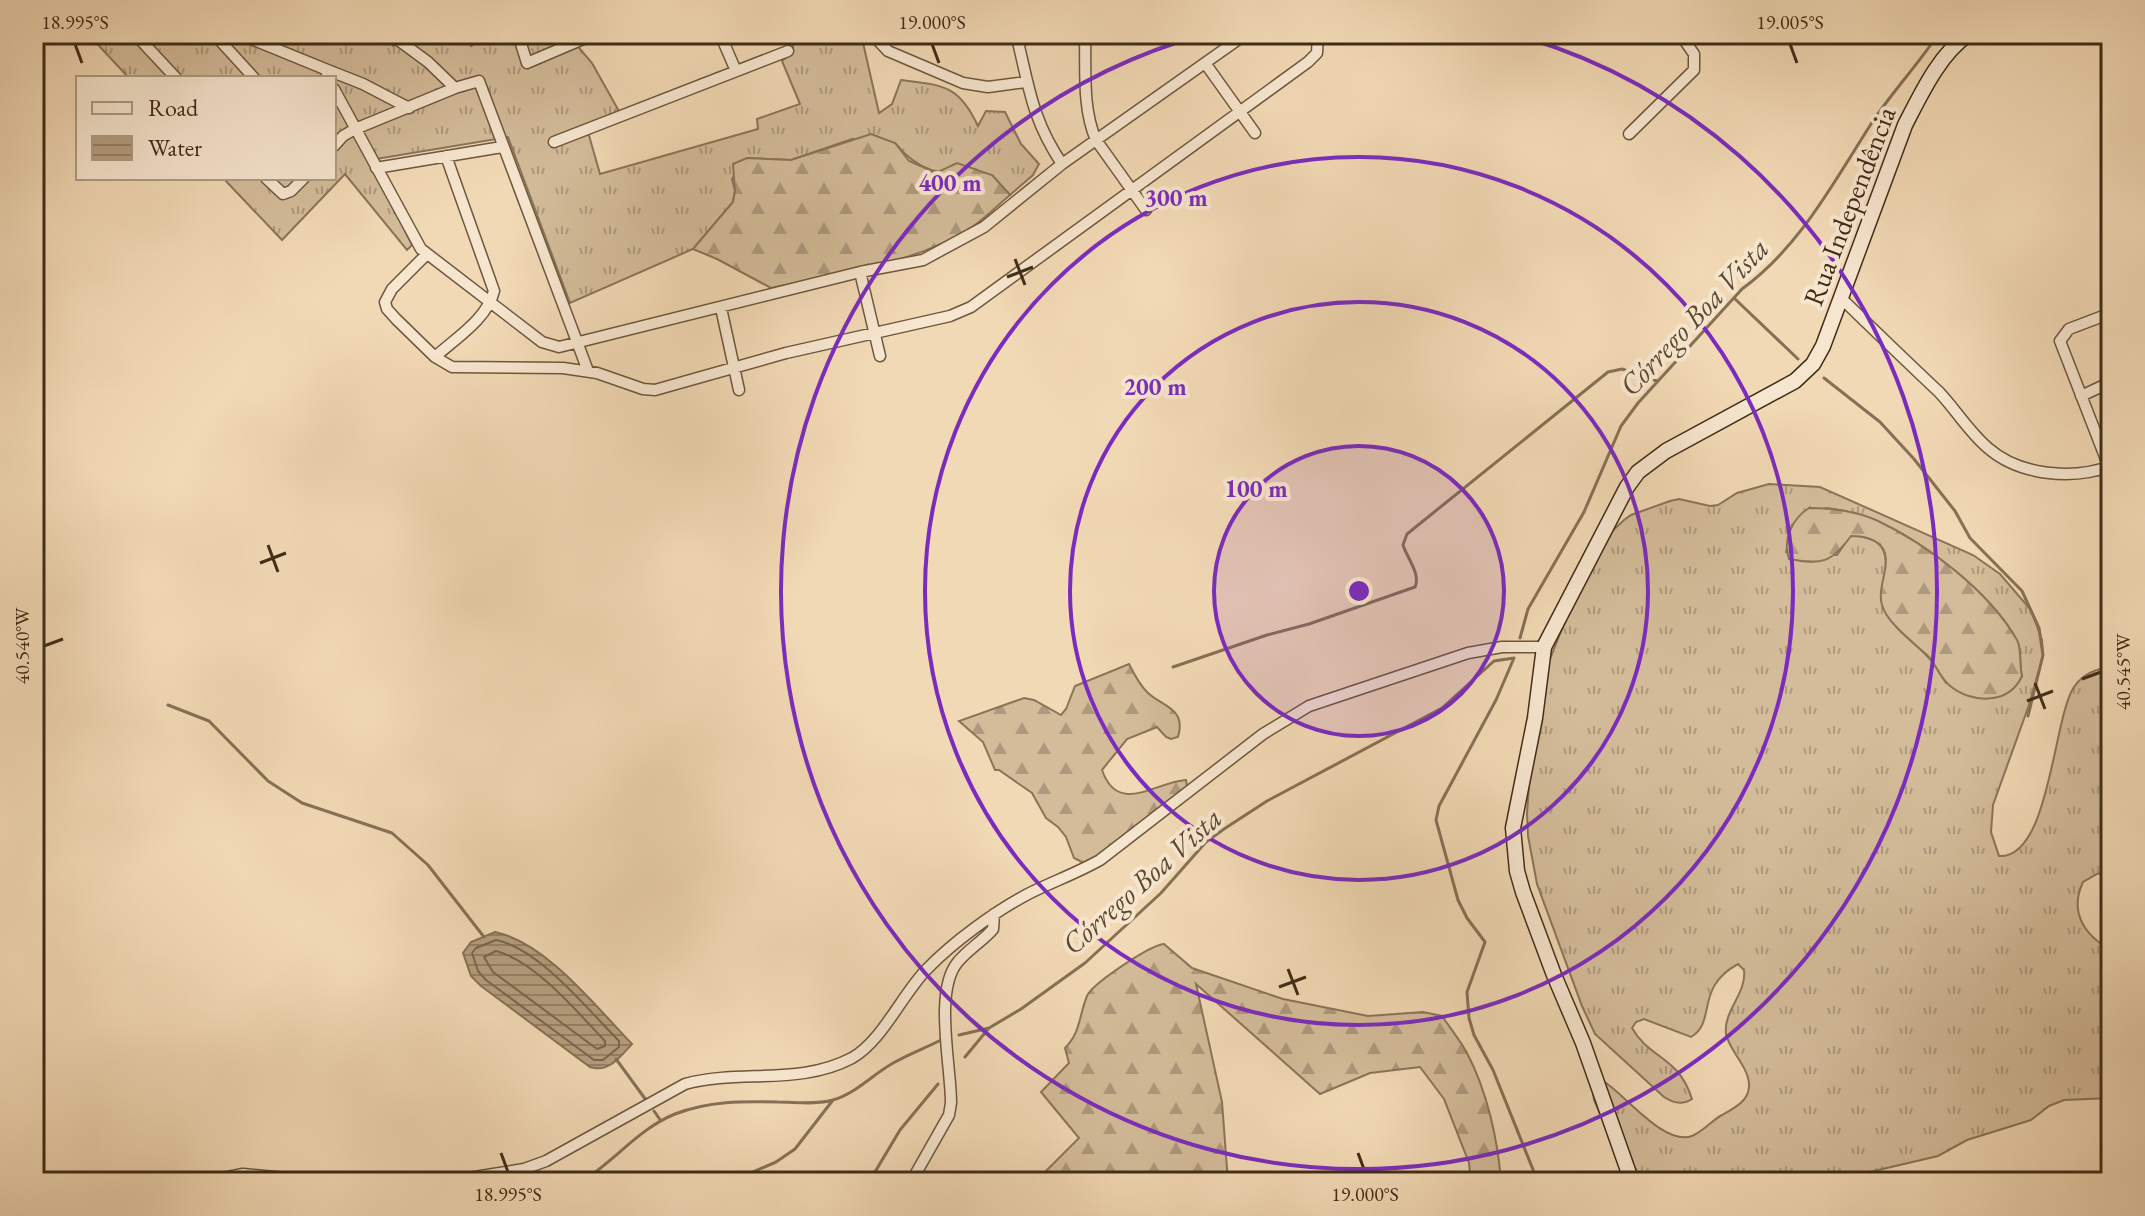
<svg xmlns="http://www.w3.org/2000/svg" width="2145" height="1216" viewBox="0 0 2145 1216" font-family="'EB Garamond',serif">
	<defs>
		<pattern id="grass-tufts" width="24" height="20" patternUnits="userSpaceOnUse" patternTransform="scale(2)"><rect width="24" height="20" fill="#d4bc9a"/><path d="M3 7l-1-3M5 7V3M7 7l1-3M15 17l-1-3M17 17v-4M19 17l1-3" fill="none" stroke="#ad997d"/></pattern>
		<pattern id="forest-firs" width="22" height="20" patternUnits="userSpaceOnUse" patternTransform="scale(2)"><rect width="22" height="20" fill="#d4bc9a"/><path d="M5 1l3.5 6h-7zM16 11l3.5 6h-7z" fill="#ad997d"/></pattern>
		<pattern id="water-rules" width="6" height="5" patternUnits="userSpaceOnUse" patternTransform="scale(2)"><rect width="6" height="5" fill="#b59e7f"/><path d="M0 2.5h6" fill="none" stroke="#958167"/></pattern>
	</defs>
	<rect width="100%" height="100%" fill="#f2d9b5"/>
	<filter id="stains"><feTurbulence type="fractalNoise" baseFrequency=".0025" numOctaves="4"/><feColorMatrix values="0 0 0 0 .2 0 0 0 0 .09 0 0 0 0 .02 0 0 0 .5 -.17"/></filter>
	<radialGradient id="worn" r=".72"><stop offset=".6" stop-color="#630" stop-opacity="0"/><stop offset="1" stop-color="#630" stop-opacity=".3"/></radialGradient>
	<path fill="url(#grass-tufts)" stroke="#8a7458" stroke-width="2" fill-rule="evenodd" d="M88,34H388L393,46L418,34H464L471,46L490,34H545L575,43L592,63L620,113L586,125L600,174L758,129L757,119L800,104L782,61L793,52V34H861L879,113L892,104L901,80C943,85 959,85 978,126L986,111L1005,112L1021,144L1039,164L1033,175L1010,195L992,175C949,173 924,179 895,143L852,139L791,160L747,158L732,179L735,191L733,202L693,249L570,303L508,137L370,160L412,245L407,250L345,174L282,240L223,178H334V78H129Z
		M1769,484L1820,487L1973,555L2000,574L2031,610L2042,640L2043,656L2029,705L1993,805L1991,832L1999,856C2050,859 2053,718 2074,687C2082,675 2096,668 2111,667V871L2097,874L2083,882C2069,912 2084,935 2111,950V1098L2064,1100L2049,1106L2031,1120L1967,1140L1938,1156L1827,1182H1630L1594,1100L1593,1092L1597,1084L1606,1083C1627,1097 1665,1146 1692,1136C1704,1131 1711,1121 1722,1115C1734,1108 1750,1101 1749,1084C1748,1066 1729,1050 1726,1034C1723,1011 1747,993 1744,970L1738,964C1694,988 1717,1022 1691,1037L1644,1019L1636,1022L1632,1028C1650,1060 1678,1055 1692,1099C1683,1105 1673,1103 1664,1097L1595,1034L1582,1006L1537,884L1528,836L1527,813L1536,694L1582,579L1606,537L1624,520L1631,515L1670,501L1679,499L1710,506L1718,505L1737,493ZM1826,508C1842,510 1858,513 1874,520C1921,539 1993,595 2017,641C2022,650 2019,666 2022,676L1946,683C1940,674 1935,664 1928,657C1915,643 1888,624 1883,606C1877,587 1894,561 1880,545C1874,538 1860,536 1851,535L1837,555L1786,552L1792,525Z"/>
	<path fill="url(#forest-firs)" stroke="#8a7458" stroke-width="2" d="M871,134L895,143L909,161L936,173L957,163L992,175L1010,195C998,205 985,218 972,227C914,265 837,273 771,288L717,259L693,249L733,202L735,191L733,164L747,158L791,160Z
		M1809,508C1832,508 1855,511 1876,520C1927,544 1989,591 2017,640C2022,649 2019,665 2022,676C2009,705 1971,704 1949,685C1939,676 1936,664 1927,655C1913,642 1887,623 1882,605C1876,585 1895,561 1880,545C1873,538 1860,536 1851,536C1831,563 1822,565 1789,559C1782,539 1793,518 1809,508Z
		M1129,664C1134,674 1139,684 1147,692C1160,706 1187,707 1178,737L1171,739L1166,737L1157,727L1127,739L1102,770C1118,816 1155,782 1186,780L1188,791L1147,829L1084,863L1074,858L1066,837L1058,827L1046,818L1032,793L999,770H995L983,742L959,721L1024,698L1034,700L1061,715L1066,709L1075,686Z
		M1164,944L1192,968L1283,999L1368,1016L1423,1012L1442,1016C1450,1028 1460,1040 1467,1053C1487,1091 1498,1140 1501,1182H1471L1469,1163L1444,1099L1420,1067L1370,1073L1320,1094L1196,984L1222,1102L1228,1182H1035L1079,1138L1041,1092L1069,1063L1065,1048C1081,1032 1079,1015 1087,996C1092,984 1150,945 1164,944Z"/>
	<path fill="url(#water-rules)" stroke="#867055" stroke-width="2" d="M495,932C547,943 596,1007 632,1044C620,1057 609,1073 590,1067L481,986L471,976L463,953L471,942Z"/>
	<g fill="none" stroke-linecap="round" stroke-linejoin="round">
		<path stroke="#7a654a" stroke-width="2" d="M496,940C540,949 588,1010 619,1041V1047L603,1060H594L486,980L478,971L472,953L476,948Z
			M496,951C535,961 577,1012 605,1041V1046L597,1049L493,972L484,957Z"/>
		<path stroke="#867055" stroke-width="3" d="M1734,298L1798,359
			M1824,378L1880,422L1914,459L1955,511L1970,538L2022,591L2039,628L2043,655L2028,716
			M1520,638L1528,609L1584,512L1621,426L1638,403L1742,289C1801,246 1834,181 1873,121C1891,94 1913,70 1932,43
			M1173,667L1267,635L1309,624L1415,587C1421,574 1407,558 1403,545L1407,534L1608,372L1622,369L1657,381
			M168,705L209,721L268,781L302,803L392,833L428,865L484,937
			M959,1035L989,1028L1021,1009L1085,963L1161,893L1206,842L1224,829L1267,801L1442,708L1494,661L1514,658L1496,700L1439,806L1436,820L1458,900L1467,918L1485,942L1467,992L1469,1018L1474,1035L1493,1070L1538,1182
			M965,1057L989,1028
			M616,1059L646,1100
			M654,1111L661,1121
			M581,1182C615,1161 638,1129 675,1114C709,1101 742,1101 778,1102C796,1102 815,1105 833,1100C857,1093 874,1073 895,1062C909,1054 925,1048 939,1041
			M730,1182L776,1162L795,1149L833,1100
			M869,1182L900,1130L938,1084"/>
		<g stroke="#6c573e" stroke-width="13">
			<path id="street" d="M135,34L176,78
				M214,34L254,78
				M239,34L325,69
				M390,34L428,62L455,88L479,81L588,371
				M518,34L527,63L595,34
				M720,34L736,71
				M872,34L888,51L963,83L988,87L1026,82
				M1016,34C1029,85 1031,118 1062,164
				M1085,34C1086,69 1082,108 1096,140L1146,210
				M1941,34L1957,42
				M1018,40L1060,34
				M1205,63L1255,133
				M329,78L325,69L363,84L409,108
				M334,89L421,249L542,342L559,347L860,272L923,260L984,227L1062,164L1246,34
				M1629,134L1694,70V54L1680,34
				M554,142L788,51
				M334,146L343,136L355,129L455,88
				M376,168L502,147
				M266,178L283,194L291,191L304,178
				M427,254L392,289L385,302L387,309L396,319L435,357L452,367L563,368L597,373L643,389L655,390L786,353L950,316L971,307L1308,62L1317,53L1318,34
				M860,272L880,356
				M1841,298C1873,329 1906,361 1939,392C1956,410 1969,432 1988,448C2020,476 2073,480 2111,466
				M721,308L739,390
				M435,357C456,338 487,319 494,291L446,156
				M2081,396L2111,382
				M2109,467L2060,341L2069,329L2111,313
				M202,1182L243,1174L331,1182
				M443,1182L524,1169L546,1161L685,1084C740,1069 799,1086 852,1058C882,1041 902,995 926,970C953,942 994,912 1028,894C1052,882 1077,873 1100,860L1263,734L1309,706L1468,653L1502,647H1544
				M911,1182L949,1115L951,1103C951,1066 934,992 957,963C967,950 983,941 993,929L994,914"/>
		</g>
		<g stroke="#402c16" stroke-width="17">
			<path id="secondary" d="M1632,1182L1583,1043L1554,975L1523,892L1517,871L1513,828L1535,718L1544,647L1627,487L1638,472L1666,451L1795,381L1813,364L1823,346L1905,125C1921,94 1940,53 1969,34"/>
		</g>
		<use href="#street" stroke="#f7e6cf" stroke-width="10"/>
		<use href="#secondary" stroke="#f7e6cf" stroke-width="14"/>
	</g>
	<path fill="none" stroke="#402c16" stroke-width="3" d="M75,44L82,63M932,44L939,63M1790,44L1797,63M1015,259L1025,285M1007,277L1033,267M268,545L278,572M260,563L286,553M44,646L63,639M2082,679L2101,672M2035,683L2045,709M2027,701L2053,691M1288,969L1298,995M1279,987L1306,977M501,1153L508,1172M1358,1153L1365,1172"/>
	<circle cx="1359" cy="591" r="145" fill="#7b2cbf" fill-opacity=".12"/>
	<g fill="none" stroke="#7b2cbf" stroke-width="4">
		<circle cx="1359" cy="591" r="145"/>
		<circle cx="1359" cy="591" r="289"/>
		<circle cx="1359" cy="591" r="434"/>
		<path d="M1513 34A578 578 0 1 1 1205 34"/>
	</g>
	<g text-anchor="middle" stroke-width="8" stroke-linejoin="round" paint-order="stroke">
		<g font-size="28" fill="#402c16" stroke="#f7e6cf">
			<text transform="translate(1849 206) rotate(-69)" y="10">Rua Independência</text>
		</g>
		<g font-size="30" font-style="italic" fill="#5d4830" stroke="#f7e6cf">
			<text transform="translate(1694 317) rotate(-47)" y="10">Córrego Boa Vista</text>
			<text transform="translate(1142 881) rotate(-42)" y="10">Córrego Boa Vista</text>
		</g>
	</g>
	<circle cx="1359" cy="591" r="12" fill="#7b2cbf" stroke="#f7e6cf" stroke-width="4"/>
	<g font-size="24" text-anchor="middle" font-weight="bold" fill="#7b2cbf" stroke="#f7e6cf" stroke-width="8" stroke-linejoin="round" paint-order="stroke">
		<text x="950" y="191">400 m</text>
		<text x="1176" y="206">300 m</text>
		<text x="1155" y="395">200 m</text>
		<text x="1256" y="497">100 m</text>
	</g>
	<rect width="2145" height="1216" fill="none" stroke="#f2d9b5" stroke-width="88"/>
	<rect x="76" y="76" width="260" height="104" fill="#f7e6cf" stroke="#ae9c85" stroke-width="2"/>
	<rect x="92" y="102" width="40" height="12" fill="#f7e6cf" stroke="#ae9c85" stroke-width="2"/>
	<text x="148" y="116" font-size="24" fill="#402c16">Road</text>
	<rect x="92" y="136" width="40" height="24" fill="url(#water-rules)" stroke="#ae9c85" stroke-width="2"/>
	<text x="148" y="156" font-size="24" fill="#402c16">Water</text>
	<rect x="44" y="44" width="2057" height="1128" fill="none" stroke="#402c16" stroke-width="3"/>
	<g font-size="20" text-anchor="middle" fill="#402c16">
		<text x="75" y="29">18.995°S</text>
		<text x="932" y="29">19.000°S</text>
		<text x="1790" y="29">19.005°S</text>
		<text transform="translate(22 646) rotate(-90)" y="7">40.540°W</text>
		<text transform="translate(2123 672) rotate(-90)" y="7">40.545°W</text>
		<text x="508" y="1201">18.995°S</text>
		<text x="1365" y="1201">19.000°S</text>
	</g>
	<rect width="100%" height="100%" filter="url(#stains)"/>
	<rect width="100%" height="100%" fill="url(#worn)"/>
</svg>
